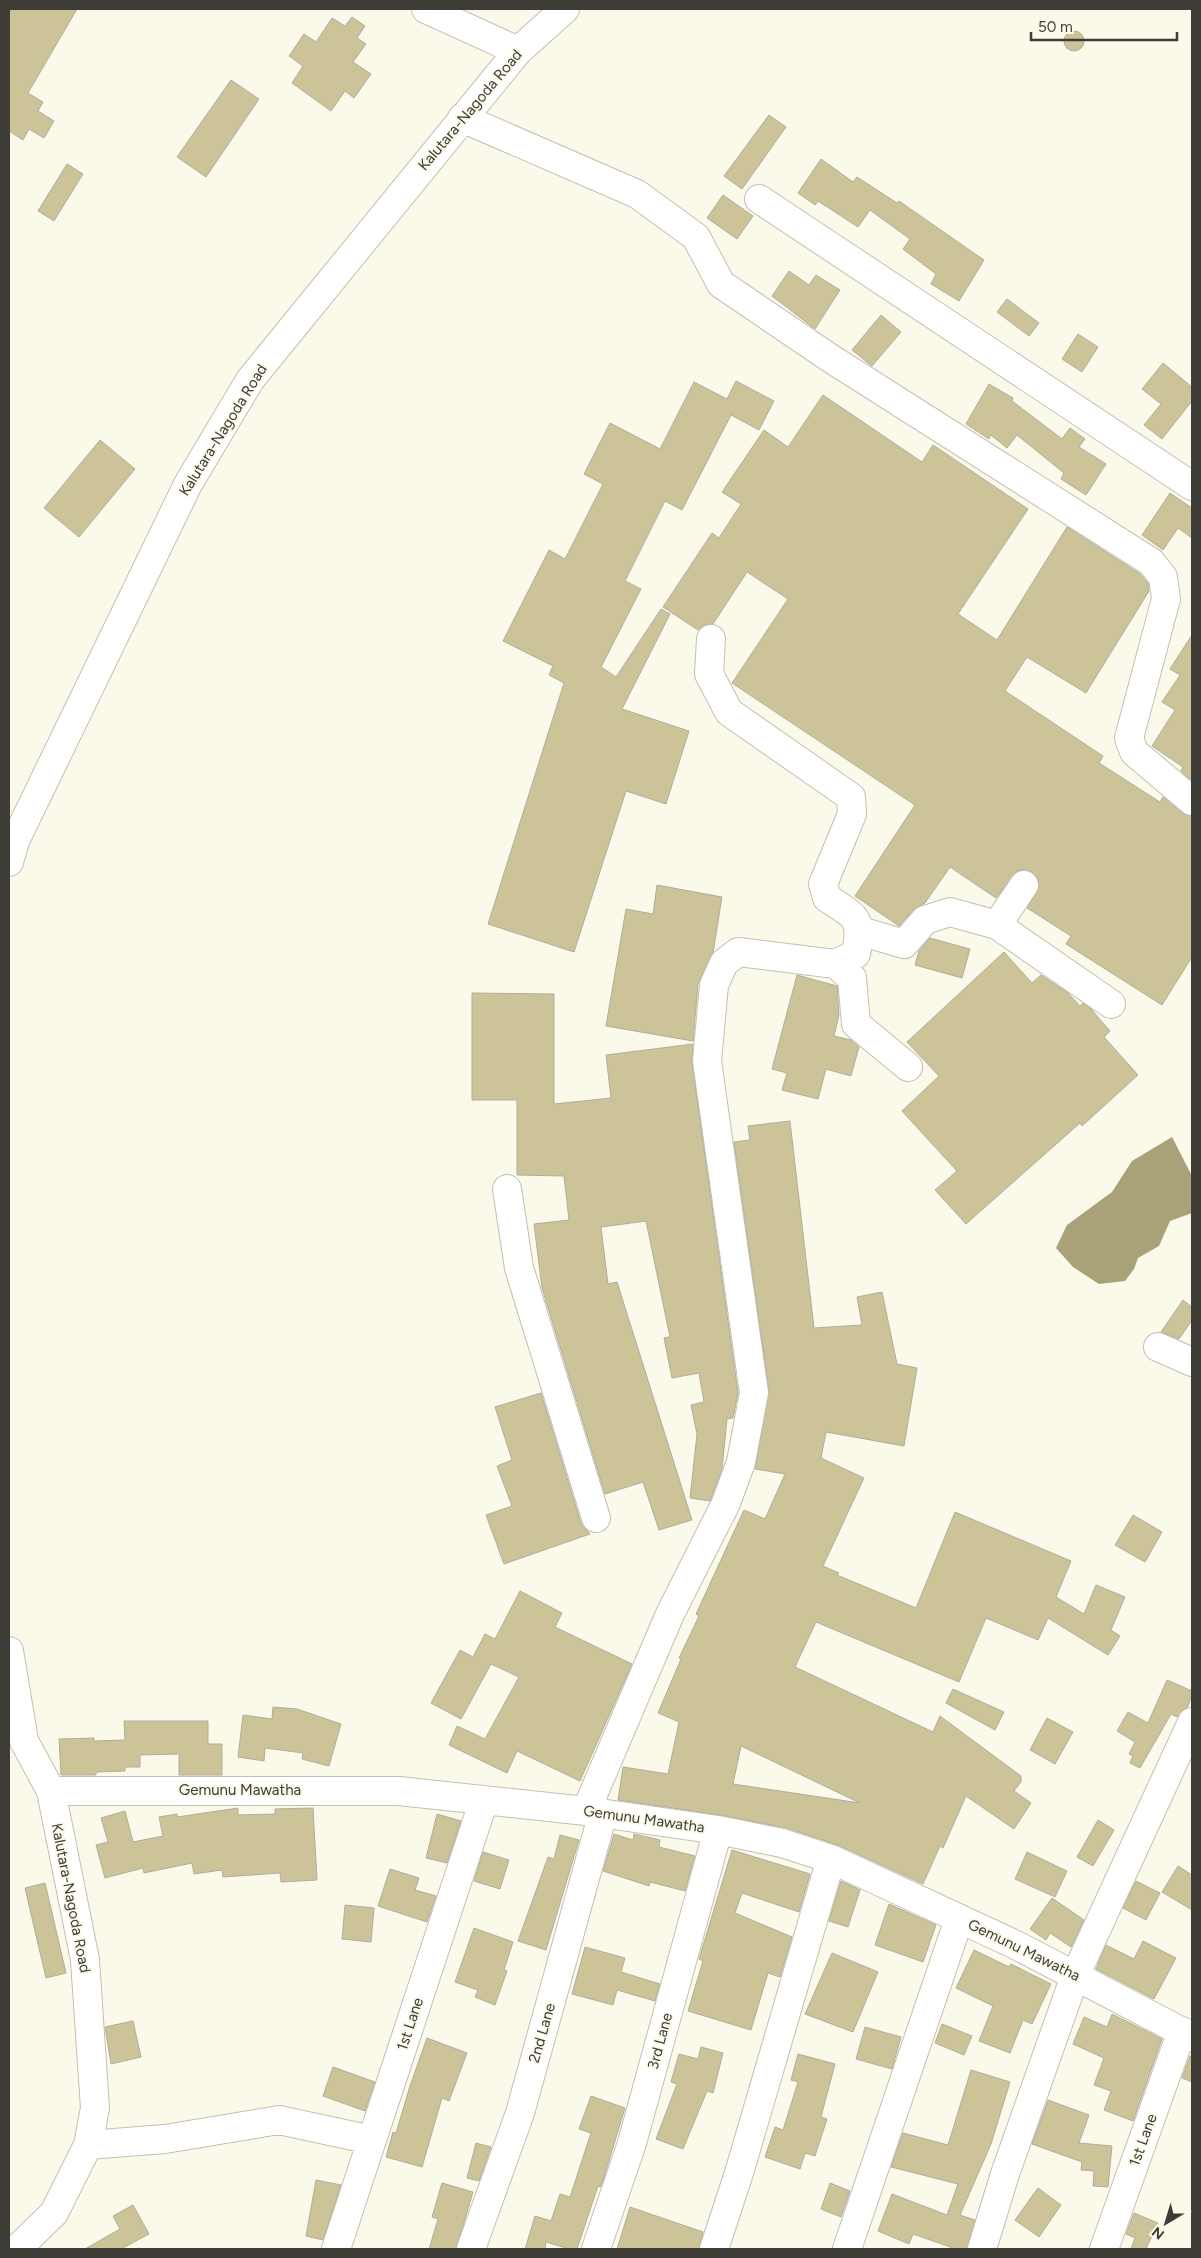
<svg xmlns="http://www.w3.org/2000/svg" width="1201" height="2258" viewBox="0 0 1201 2258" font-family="Figtree,sans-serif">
	<rect width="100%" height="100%" fill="#fbf9e9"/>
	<path fill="#a9a177" d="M1172,1137L1192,1176V1213L1170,1221L1159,1246L1138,1258L1134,1269L1125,1281L1099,1284L1073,1267L1056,1248L1067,1225L1112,1192L1132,1161Z"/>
	<path fill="#ccc498" stroke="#afad9e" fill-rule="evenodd" d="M9,9H77L28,93L43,102L38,111L54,121L44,138L29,129L23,140L9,131Z
		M352,17L365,26L357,38L366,44L353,62L371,74L354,98L345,91L331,111L292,83L303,66L289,56L304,34L316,42L332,18L345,26Z
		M1064 41a10 10 0 1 1 20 0a10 10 0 1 1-20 0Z
		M231,80L259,99L206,177L177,157Z
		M769,115L786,127L742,189L724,176Z
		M821,159L853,182L857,177L897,203L899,201L984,260L959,301L931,284L936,274L903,249L910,239L870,210L858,227L818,201L815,205L798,193Z
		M67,164L83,174L54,221L38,211Z
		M723,195L753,216L737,239L707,218Z
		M789,271L809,285L816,275L840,290L815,329L772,296Z
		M1007,299L1039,323L1029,336L997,312Z
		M881,315L901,332L872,366L852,350Z
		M1078,334L1098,347L1082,372L1062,359Z
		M1163,363L1192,387V401L1162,439L1144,425L1161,404L1142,389Z
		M736,381L774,401L759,430L731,415L682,510L665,501L625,581L641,589L601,667L616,677L661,609L670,614L622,709L689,731L666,804L626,791L574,952L488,924L564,683L549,675L553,666L503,641L549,550L565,559L603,484L584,474L610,423L660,449L694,382L727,399Z
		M989,384L1013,398L1012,401L1062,439L1070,428L1085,439L1079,447L1106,464L1086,495L1061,479L1064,473L1017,435L1007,448L991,435L989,439L966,424Z
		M823,395L922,462L933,445L1028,509L958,614L997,640L1067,527L1140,574L1148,583L1149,591L1086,693L1027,657L1005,691L1103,756L1099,763L1160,802L1163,797L1182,813L1192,816V957L1162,1005L1066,944L1071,936L1027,908L1039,887L1038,878L1032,872L1025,869L1017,871L996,898L950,867L925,903L914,909L899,926L855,896L915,805L732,683L788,599L747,572L713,624L704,625L698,630L663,607L712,533L719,538L741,504L722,492L764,430L788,447Z
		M100,440L135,469L79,537L44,508Z
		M1170,493L1192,508V538L1178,528L1163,550L1142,535Z
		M1192,635V781L1181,771L1183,767L1152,746L1175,710L1162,702L1180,675L1170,669Z
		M657,885L722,897L713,953L698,984L693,1041L606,1026L626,909L653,914Z
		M930,938L970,949L962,978L915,965L919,951Z
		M1004,952L1032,983L1041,975L1068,993L1080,1006L1083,1003L1091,1009L1110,1031L1104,1037L1138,1075L1082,1126L1080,1123L966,1224L935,1190L957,1171L902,1111L939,1076L907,1042Z
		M797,975L837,986L839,1015L834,1036L851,1040L859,1047L851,1076L826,1069L818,1099L782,1090L787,1073L772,1069Z
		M472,993L554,994V1104L611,1098L606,1055L693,1044L692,1063L738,1393L733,1418L727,1419L722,1469L710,1501L690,1498L697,1434L691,1405L704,1402L699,1373L672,1378L664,1338L670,1337L646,1221L601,1227L608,1284L617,1282L692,1520L659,1530L643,1482L605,1494L542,1288L534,1224L569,1220L564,1176L517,1175V1100H472Z
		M790,1121L814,1328L862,1325L857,1297L882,1292L897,1364L917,1368L904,1446L826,1432L821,1458L864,1478L823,1566L839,1573L837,1575L916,1608L955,1512L1071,1561L1056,1597L1084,1614L1096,1585L1125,1597L1111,1630L1120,1636L1108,1655L1048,1618L1038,1640L986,1618L959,1682L816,1622L795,1667L933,1732L940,1716L1021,1776V1782L1014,1791L1031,1803L1014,1829L966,1796L943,1848L940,1846L923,1884L838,1845L787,1828L720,1815L618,1800L623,1767L668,1774L679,1722L658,1713L681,1659L679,1658L699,1616L696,1614L744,1510L765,1519L785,1474L755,1469L769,1391L734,1142L750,1140L748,1126ZM741,1746L860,1803L733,1784Z
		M1183,1300L1192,1307V1320L1179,1339L1161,1332Z
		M541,1393L581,1523L590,1534L504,1564L486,1515L512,1506L497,1466L512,1460L495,1407Z
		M1133,1515L1162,1532L1145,1562L1115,1545Z
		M520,1591L562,1613L555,1627L632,1664L580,1781L517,1751L507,1773L449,1745L457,1726L485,1739L519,1677L491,1664L461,1719L431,1703L460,1650L473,1657L485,1634L495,1639Z
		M1167,1680L1192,1691V1696L1187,1708L1183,1710L1177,1717L1171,1714L1140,1768L1130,1763L1133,1756L1129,1754L1135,1742L1117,1731L1128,1712L1148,1723Z
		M953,1689L1004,1712L995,1730L946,1703Z
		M273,1707L297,1709L341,1724L329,1766L302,1759L303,1753L265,1748L264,1761L238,1757L243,1715L272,1719Z
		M1047,1718L1073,1732L1055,1764L1030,1750Z
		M124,1721H208V1744H222V1775H179V1754L140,1755V1767H125V1771L96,1772V1775H61L59,1739L94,1738V1741L125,1740Z
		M238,1808V1815L275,1814V1809L313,1808L317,1880L281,1882L280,1873L223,1877L222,1870L194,1874L192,1863L144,1873L143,1868L105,1878L96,1845L108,1842L101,1818L125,1811L133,1842L163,1836L159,1817L177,1814V1817Z
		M437,1814L461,1821L447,1863L426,1858Z
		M1098,1820L1114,1830L1093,1866L1077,1857Z
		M614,1834L633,1840L634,1834L660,1840L659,1847L695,1856L685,1891L650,1882L649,1886L603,1871Z
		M560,1835L579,1840L546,1950L518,1941L548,1857L554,1859Z
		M732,1850L810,1874L799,1912L742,1893L735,1913L792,1937L780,1977L768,1973L751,2030L688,2011L703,1961L699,1959Z
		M483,1852L509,1860L500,1889L474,1881Z
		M1027,1852L1067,1871L1055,1897L1015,1879Z
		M1178,1866L1192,1875V1910L1162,1892Z
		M390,1869L419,1878L415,1890L436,1896L427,1922L378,1906Z
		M841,1881L860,1890L848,1927L829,1921Z
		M1136,1881L1160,1893L1146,1920L1123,1908Z
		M45,1883L66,1973L46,1978L25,1888Z
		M1052,1898L1084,1920L1071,1947L1050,1933L1046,1940L1030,1929Z
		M889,1904L936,1925L923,1962L875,1945Z
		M345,1905L374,1908L371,1942L342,1939Z
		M474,1928L513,1942L504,1970L507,1971L495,2005L475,1997L478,1990L455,1982Z
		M1143,1941L1176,1958L1154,1999L1096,1969L1106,1945L1134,1959Z
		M585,1947L625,1958L621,1972L660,1984L655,2001L617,1990L613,2005L572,1994Z
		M974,1950L1009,1967L1011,1964L1051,1984L1032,2024L1023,2020L1010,2053L979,2041L993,2006L956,1988Z
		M832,1953L878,1972L853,2032L805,2014Z
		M1112,2014L1162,2039L1133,2121L1104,2110L1111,2091L1094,2085L1104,2058L1073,2044L1084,2017L1107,2027Z
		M133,2021L141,2057L111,2064L105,2027Z
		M942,2024L972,2036L964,2055L935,2043Z
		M865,2027L901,2037L892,2069L856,2059Z
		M427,2038L467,2053L449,2101L442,2098L422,2167L386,2157L393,2132L396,2133L410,2086Z
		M701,2047L723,2053L713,2093L707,2091L683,2149L656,2139L677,2084L671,2082L679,2054L698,2059Z
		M798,2054L835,2064L821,2117L827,2119L815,2156L805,2153L800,2169L765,2157L775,2127L783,2130L798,2082L791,2080Z
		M1190,2056L1192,2057V2082L1182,2078Z
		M333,2067L375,2082L365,2111L323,2096Z
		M971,2070L1010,2082L991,2144L960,2215L975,2220L967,2249H956L913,2234L909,2244L878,2231L892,2194L947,2215L958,2184L891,2167L903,2133L948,2145Z
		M591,2096L625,2108L601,2187L598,2186L577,2249H569L546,2242L545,2249H525L535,2216L551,2221L560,2194L570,2197L591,2133L579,2129Z
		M1048,2100L1089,2115L1079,2143L1112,2146L1108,2187L1093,2186L1094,2171L1081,2170L1082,2162L1032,2144Z
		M476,2143L491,2147L479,2181L467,2178Z
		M316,2180L341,2185L323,2240L306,2236Z
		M442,2183L473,2192L456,2249H429L438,2219L432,2217Z
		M830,2183L850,2191L841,2217L821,2209Z
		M1038,2188L1061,2205L1039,2237L1015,2220Z
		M133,2205L149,2234L121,2249H85L120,2229L113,2216Z
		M630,2207L703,2232L699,2249H617Z
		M1134,2213L1158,2223L1146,2249H1131L1135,2238L1126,2234Z"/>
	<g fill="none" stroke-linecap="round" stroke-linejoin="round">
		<g stroke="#c3c0b1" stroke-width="30">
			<path id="minor" d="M426,9L518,51
				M462,118L637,194L696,237L721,284L830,358L1151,562L1163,577L1166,599L1129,738L1134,752L1192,801
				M759,199L1192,486
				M997,925L1024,885
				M860,931L904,944L925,920L950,912L997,925L1111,1004
				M835,964L852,978L856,1024L908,1067
				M507,1189L519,1268L596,1518
				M1158,1347L1192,1362
				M51,1791H399L586,1811L718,1830L782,1843L831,1859L1014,1944L1192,2037
				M586,1811L670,1614L726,1503L741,1462L754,1393L707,1061L714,985L724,963L738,952L835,964L856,954C863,917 856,917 827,898L823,884L852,814L851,797L729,712L709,674L711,639
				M88,2145L165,2139L279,2120L372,2140
				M336,2249L484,1800
				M471,2249L520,2113L603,1813
				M596,2249L632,2143L718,1830
				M714,2249L739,2173L831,1859
				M847,2249L959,1919
				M982,2249L1005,2174L1075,1976L1192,1722
				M1104,2249L1182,2031"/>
		</g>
		<g stroke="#c3c0b1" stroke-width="30">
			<path id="major" d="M9,862L15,841L188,484L250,380L518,51L565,9
				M9,1651L24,1741L51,1791L85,1960L95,2108L88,2145L54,2213L17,2249"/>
		</g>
		<use href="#minor" stroke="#fff" stroke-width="28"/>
		<use href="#major" stroke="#fff" stroke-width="28"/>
	</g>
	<g text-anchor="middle" stroke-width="4" stroke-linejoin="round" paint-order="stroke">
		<g font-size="15" fill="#3d3c36" stroke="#fbf9e9">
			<text transform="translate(470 110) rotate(-50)" y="5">Kalutara-Nagoda Road</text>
			<text transform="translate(223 430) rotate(-58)" y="5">Kalutara-Nagoda Road</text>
			<text x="240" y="1795">Gemunu Mawatha</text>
			<text transform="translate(644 1819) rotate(8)" y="5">Gemunu Mawatha</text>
			<text transform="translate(71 1898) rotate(79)" y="5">Kalutara-Nagoda Road</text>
			<text transform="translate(1024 1950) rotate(26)" y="5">Gemunu Mawatha</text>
			<text transform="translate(410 2024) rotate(-72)" y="5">1st Lane</text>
			<text transform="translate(542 2033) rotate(-74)" y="5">2nd Lane</text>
			<text transform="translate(660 2041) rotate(-75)" y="5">3rd Lane</text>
			<text transform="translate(1143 2140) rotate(-70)" y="5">1st Lane</text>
		</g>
	</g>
	<rect width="1201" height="2258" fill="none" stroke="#3d3c36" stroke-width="20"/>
	<g transform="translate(1166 2223) rotate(218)" stroke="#fbf9e9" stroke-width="4" paint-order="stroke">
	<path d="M0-4L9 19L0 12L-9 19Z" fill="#3d3c36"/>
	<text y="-8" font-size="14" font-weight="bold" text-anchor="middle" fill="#3d3c36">N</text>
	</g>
	<path d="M1031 32v8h146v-8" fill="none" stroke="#3d3c36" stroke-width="2.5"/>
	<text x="1038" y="32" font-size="15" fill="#3d3c36" stroke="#fbf9e9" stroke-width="4" paint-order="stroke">50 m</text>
</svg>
